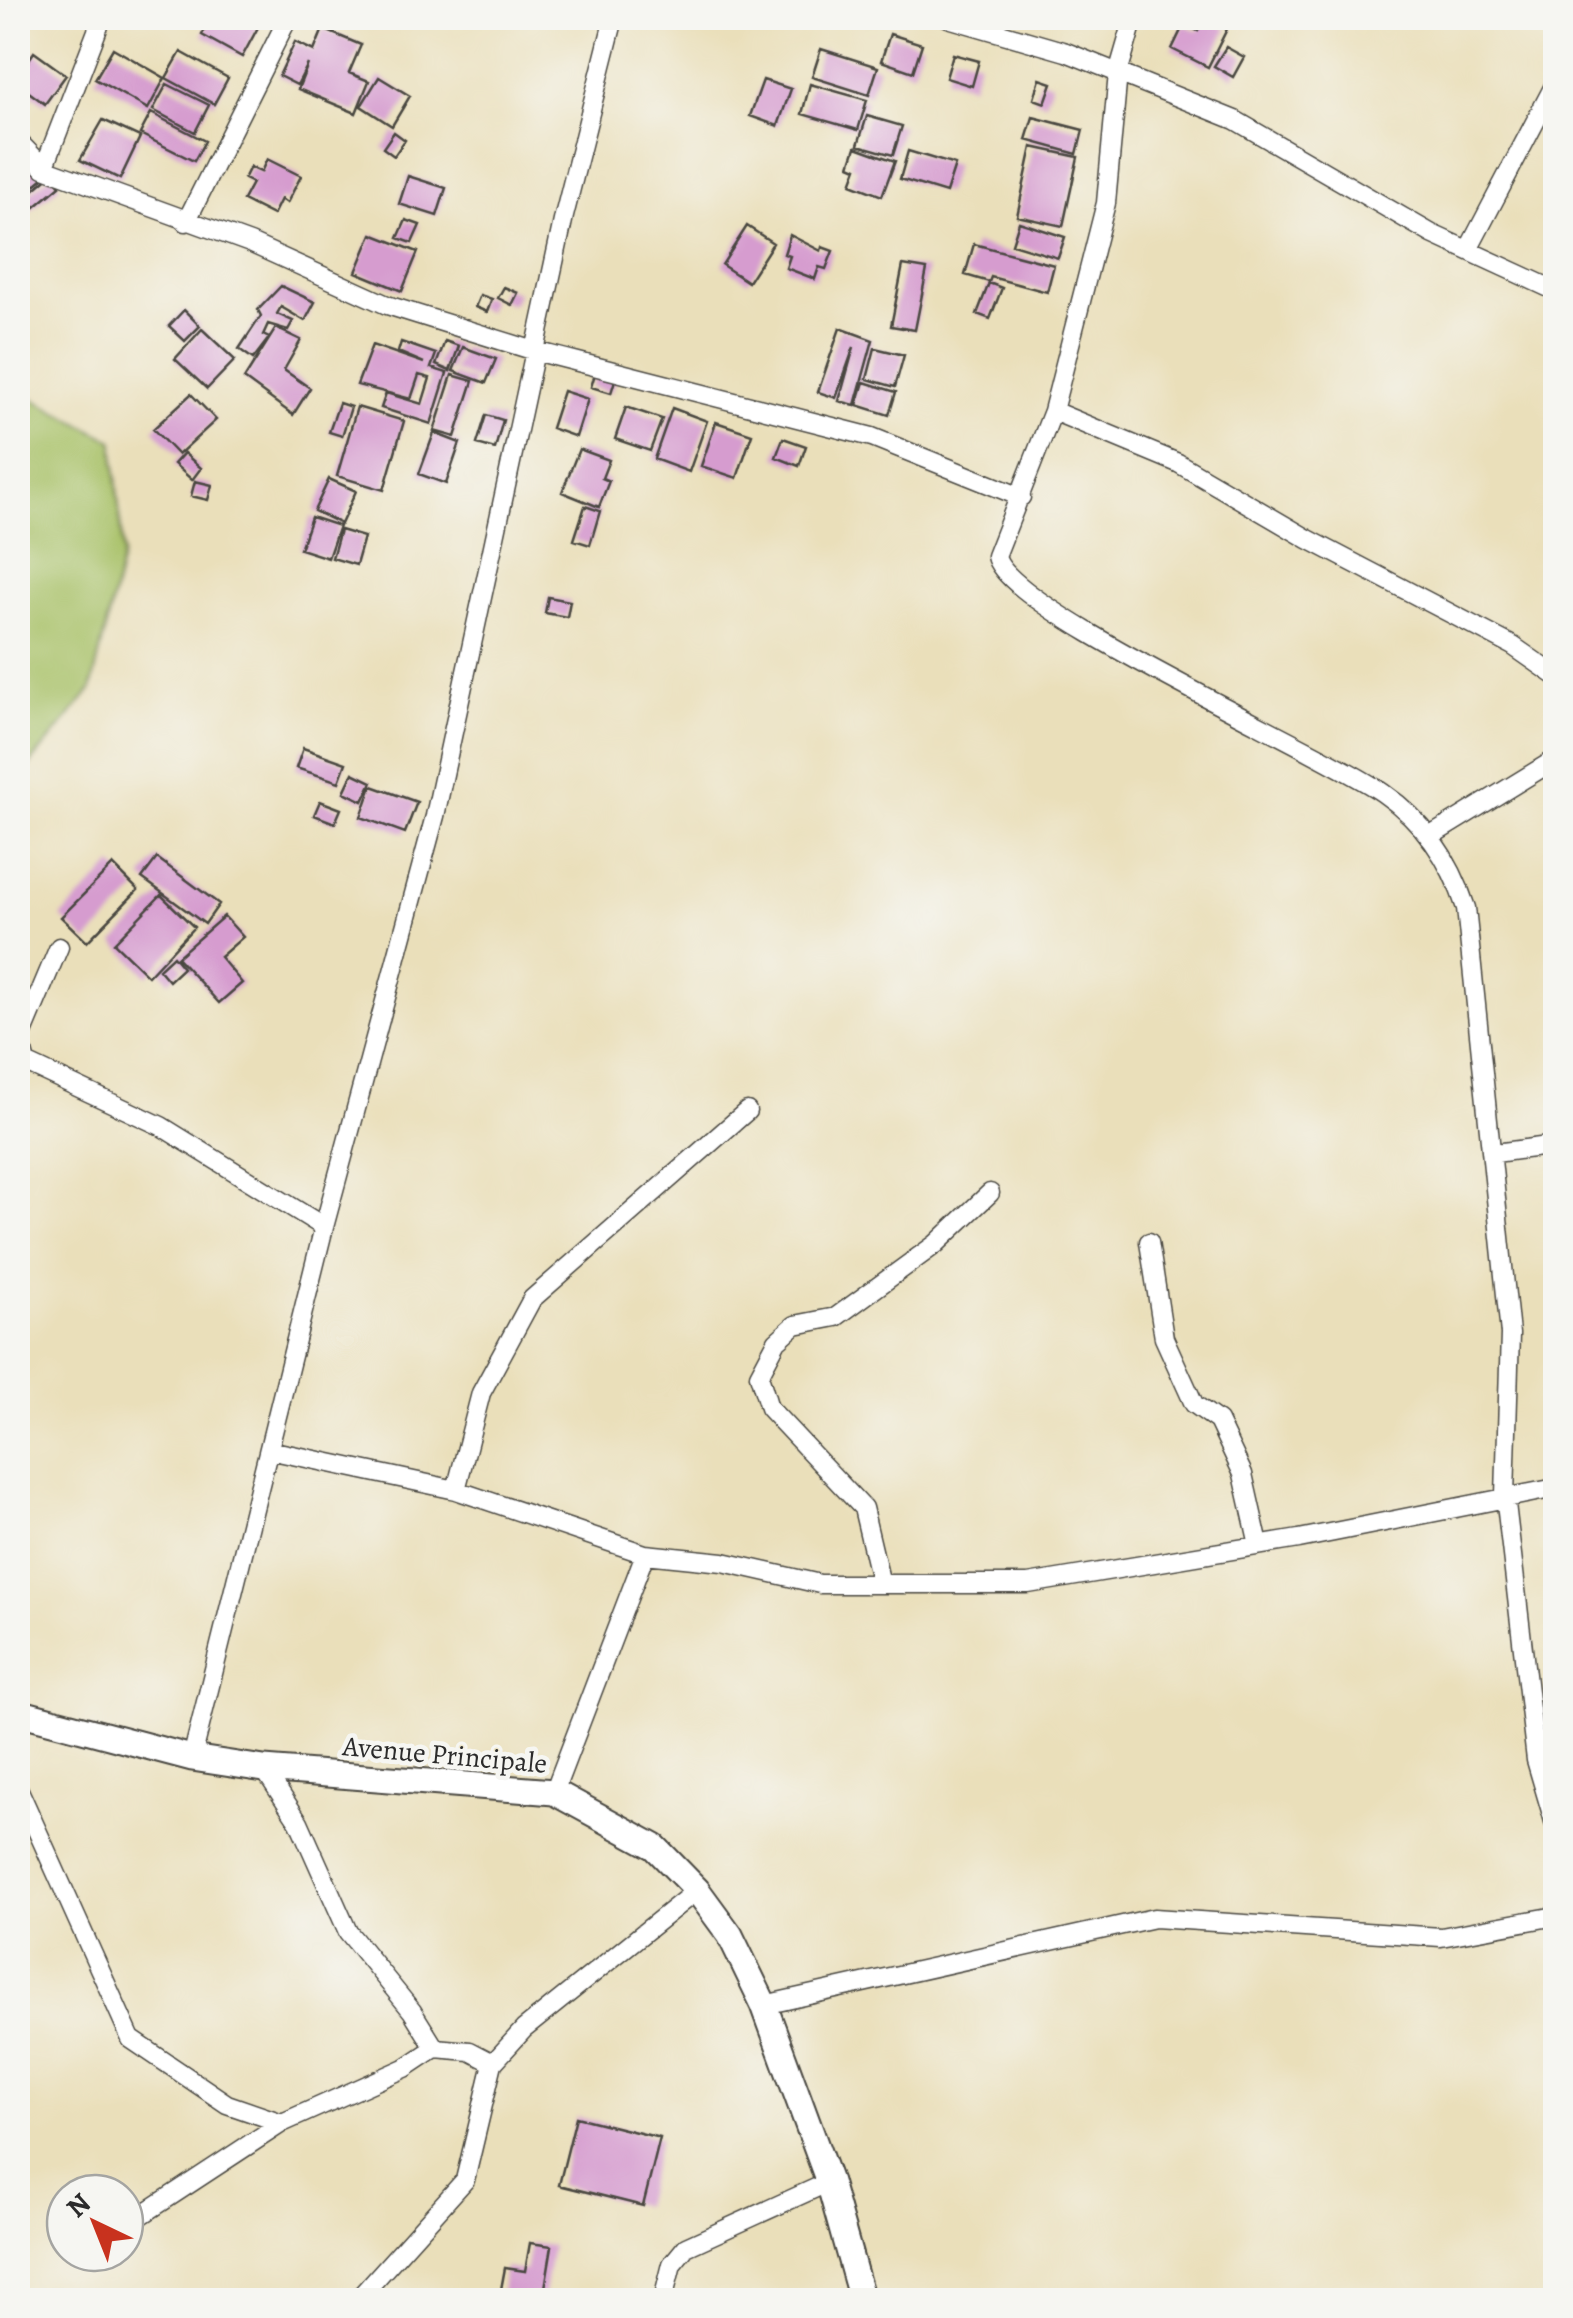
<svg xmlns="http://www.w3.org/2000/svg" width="1573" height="2318" viewBox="0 0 1573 2318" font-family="Alegreya,serif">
	<rect width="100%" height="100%" fill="#f6f6f2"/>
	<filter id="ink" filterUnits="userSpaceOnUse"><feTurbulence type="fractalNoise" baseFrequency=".01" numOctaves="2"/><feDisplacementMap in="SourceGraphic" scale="20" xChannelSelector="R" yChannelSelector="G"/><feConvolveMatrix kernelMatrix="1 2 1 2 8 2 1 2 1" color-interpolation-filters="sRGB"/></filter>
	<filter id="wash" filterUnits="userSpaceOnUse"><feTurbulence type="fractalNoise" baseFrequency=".0048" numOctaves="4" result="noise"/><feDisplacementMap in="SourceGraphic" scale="40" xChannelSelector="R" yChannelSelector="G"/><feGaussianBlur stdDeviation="2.25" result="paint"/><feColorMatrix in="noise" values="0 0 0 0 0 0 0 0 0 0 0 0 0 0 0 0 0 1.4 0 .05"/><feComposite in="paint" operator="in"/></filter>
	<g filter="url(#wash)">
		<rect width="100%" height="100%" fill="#eadfba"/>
		<path fill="#a8c167" stroke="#6a7649" stroke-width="2.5" d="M18,391L113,441L123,554L91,690L18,779Z"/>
		<g id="blocks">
			<path fill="#d69ccf" d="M211,18H263L242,57L202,35Z
				M1204,18L1227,29L1208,67L1172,49L1184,24L1198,31Z
				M323,29L361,45L349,73L369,81L356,113L298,89L308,64L297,85L279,76L295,42L314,51Z
				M890,34L922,44L913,72L881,61Z
				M1226,47L1244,57L1233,77L1214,66Z
				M113,48L165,78L148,109L95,79Z
				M821,49L878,67L869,95L812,77Z
				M34,52L66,75L45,104L18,84V76Z
				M181,52L228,78L214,104L166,78Z
				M953,54L979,61L972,86L946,78Z
				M379,77L410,96L392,126L361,106Z
				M1040,79L1052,83L1045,103L1034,99Z
				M763,80L791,89L778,126L750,116Z
				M167,84L209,105L195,132L153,110Z
				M810,84L867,100L858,130L802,114Z
				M151,113L205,141L194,161L140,134Z
				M867,116L902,126L893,155L858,145Z
				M1033,117L1083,130L1077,154L1026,140Z
				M103,120L140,137L120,179L80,160Z
				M394,132L405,140L394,156L383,148Z
				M856,147L895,161L882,196L851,184L857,168L850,165Z
				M1032,147L1078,157L1063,226L1017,216Z
				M908,151L955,165L946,193L900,179Z
				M23,154L43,178L18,199V158Z
				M267,159L301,176L287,203L281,199L273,215L243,200L252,183L244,179L250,167L261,172Z
				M51,175L60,186L18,221V203Z
				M408,176L446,188L437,216L399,204Z
				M406,220L420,225L412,243L398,238Z
				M1019,222L1065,237L1058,258L1012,244Z
				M747,226L773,243L748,282L722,265Z
				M372,234L418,252L402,291L356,272Z
				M790,235L821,251L822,247L833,251L826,269L819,267L815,279L786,268L790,256L784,254Z
				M974,244L1054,265L1047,292L991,277L989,282L965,275Z
				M903,265L927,269L915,330L891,326Z
				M989,283L1002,288L990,319L977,314Z
				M281,286L315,302L305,321L281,307L277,314L293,321L288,330L268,324L263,335L269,338L253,359L239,349L261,316L258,310Z
				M504,287L518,293L512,305L498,298Z
				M480,295L492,299L487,312L475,307Z
				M184,310L200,326L185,341L169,326Z
				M276,328L301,340L284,370L310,388L293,415L244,379Z
				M840,328L873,340L855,405L839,401L854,347L836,398L818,392Z
				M202,329L235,360L207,389L175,359Z
				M445,341L459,346L450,371L436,365Z
				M401,342L436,354L431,368L447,373L431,424L381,408L386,393L422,404L430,378L419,375L411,399L357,385L372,345L424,363L398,352Z
				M463,347L496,359L486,383L453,371Z
				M875,348L904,355L895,387L867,379Z
				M595,374L615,380L611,393L591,387Z
				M452,375L473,381L455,437L434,431Z
				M864,382L896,392L889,415L857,405Z
				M563,391L588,399L576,437L551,428Z
				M191,394L216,420L178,455L153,429Z
				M339,403L351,407L342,436L329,432Z
				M357,407L404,421L384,490L337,476Z
				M626,407L662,419L650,451L615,439Z
				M672,408L707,421L689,472L654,459Z
				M486,415L503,420L495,449L477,444Z
				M716,422L752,434L737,478L701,466Z
				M434,433L460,443L446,484L419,474Z
				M783,438L806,446L799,466L776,457Z
				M579,449L609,460L602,478L609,481L599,507L562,492Z
				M184,453L201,468L192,480L174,464Z
				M329,479L356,491L341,524L314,511Z
				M195,481L212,485L208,500L191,496Z
				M585,506L600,511L590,545L574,540Z
				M311,517L339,526L328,558L300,549Z
				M340,530L364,537L356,565L332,558Z
				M548,597L570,601L567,617L545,613Z
				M303,748L346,763L339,782L296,768Z
				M353,773L372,782L363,801L344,792Z
				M372,786L417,802L405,833L361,817Z
				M320,801L341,809L335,823L314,815Z
				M157,858L219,904L205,924L142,878Z
				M113,865L138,890L87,942L61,917Z
				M161,895L194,927L148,976L114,943Z
				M224,916L243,937L220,957L242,983L219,1003L177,957Z
				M173,956L183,968L169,981L159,969Z
				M576,2117L660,2138L643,2206L559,2185Z
				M530,2243L552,2246L543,2300H499L505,2268L525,2271Z"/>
		</g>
	</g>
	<g filter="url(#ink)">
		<use href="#blocks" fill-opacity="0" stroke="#484640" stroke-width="2.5"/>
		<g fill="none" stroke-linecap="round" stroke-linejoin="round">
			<g stroke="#484640" stroke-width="21">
				<path id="street" d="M948,18L1066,52L1235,120L1432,234L1556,291
					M1134,18L1118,73L1106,203L1053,411L996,556C1005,609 1322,750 1383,793C1424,821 1451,862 1466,908L1510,1334L1505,1495L1536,1760L1556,1828
					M18,141L44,168L250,243L387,305L535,351L872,437L1021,497
					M44,168L102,18
					M186,222L288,18
					M1468,250L1556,82
					M1053,411L1178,463L1308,539L1513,646L1556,676
					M1429,837L1556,759
					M59,947L20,1040L26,1063L161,1126L324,1227
					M1495,1153L1556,1145
					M1149,1242L1164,1338L1194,1404L1218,1421L1243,1474L1259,1545
					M269,1450L456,1490L645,1554
					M456,1490L481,1393L532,1299L747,1111
					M881,1584L863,1508L769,1408L759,1375L777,1341L795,1325L836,1317L936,1244L990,1193
					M192,1758L324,1227L435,816L564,216L614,18
					M264,1769L299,1822L348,1932L412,2011L435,2048
					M18,1788L131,2039L227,2104L282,2123L405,2068L435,2048L470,2051L493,2063
					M554,1792L645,1554L723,1562L820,1584H1028L1299,1539L1556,1488
					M764,2005L1154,1918L1441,1937L1556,1916
					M125,2226L282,2123
					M357,2300L465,2180L493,2063L524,2029L697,1890
					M663,2300L672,2264L686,2247L829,2182"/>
			</g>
			<g stroke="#484640" stroke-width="29">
				<path id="secondary" d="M18,1712L192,1758L264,1769L554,1792L655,1847L697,1890L730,1935L764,2005L829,2182L862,2300"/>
			</g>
			<use href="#street" stroke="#fff" stroke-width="18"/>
			<use href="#secondary" stroke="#fff" stroke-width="25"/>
		</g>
	</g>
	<g text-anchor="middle" stroke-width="9" stroke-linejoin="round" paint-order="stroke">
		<g font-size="28" fill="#2b2b2b" stroke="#f6f6f2">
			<text transform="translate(445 1754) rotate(5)" y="10">Avenue Principale</text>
		</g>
	</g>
	<rect width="1573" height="2318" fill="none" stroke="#f6f6f2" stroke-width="60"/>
	<g transform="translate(95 2223) rotate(317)"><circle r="48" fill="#f6f6f2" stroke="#a5a5a2" stroke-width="2.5"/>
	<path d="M0-8L18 38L0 25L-18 38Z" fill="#c8321e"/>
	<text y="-15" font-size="28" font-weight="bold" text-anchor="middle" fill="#2b2b2b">N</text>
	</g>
</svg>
